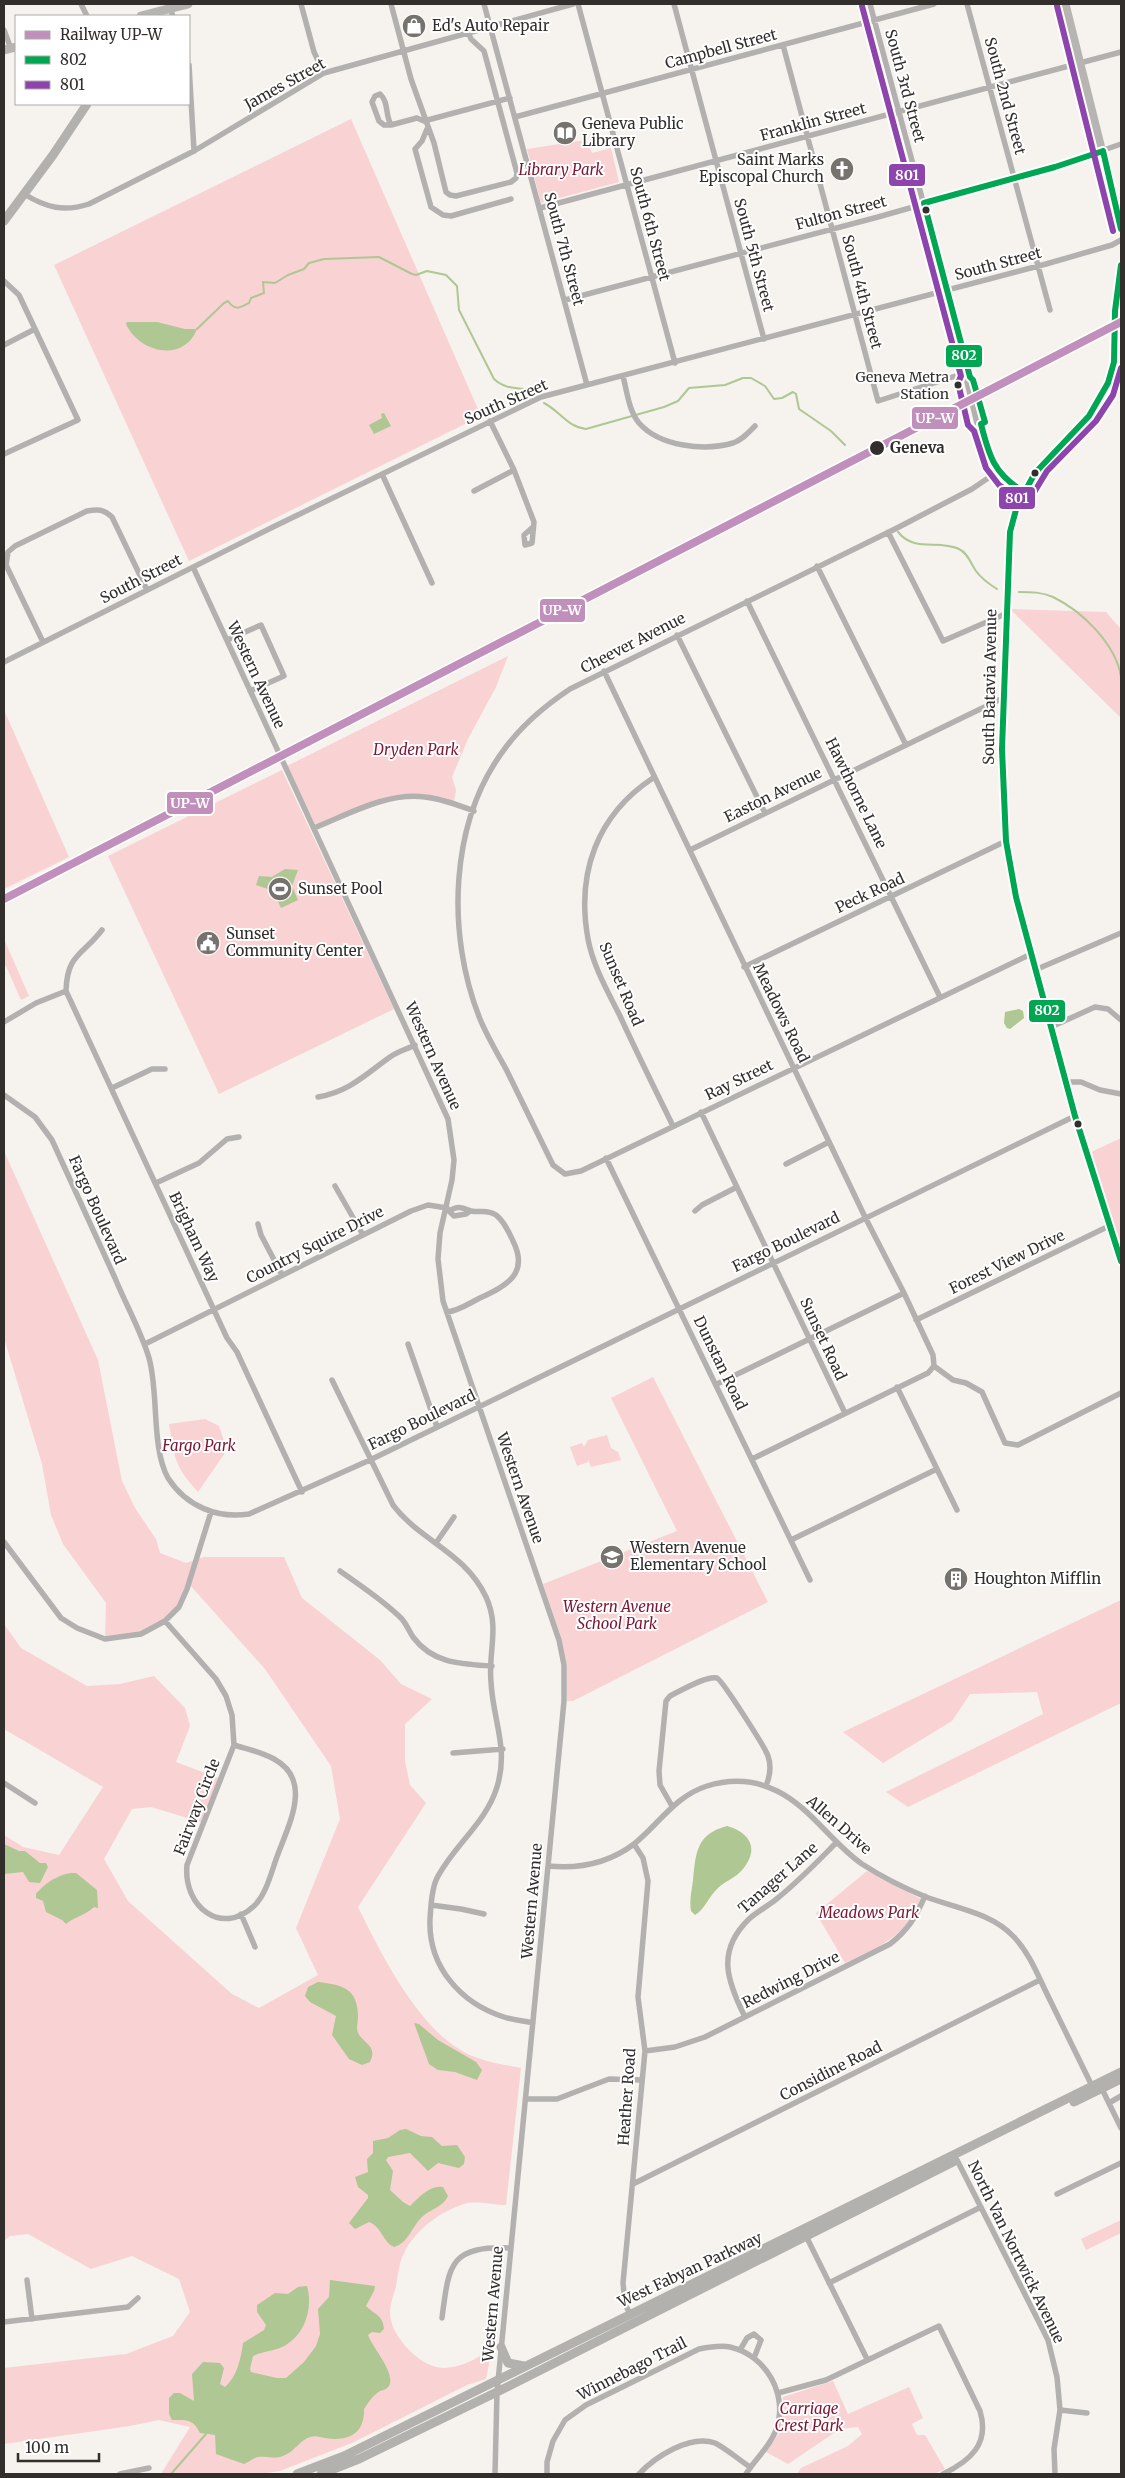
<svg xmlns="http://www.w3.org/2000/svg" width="1125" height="2478" viewBox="0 0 1125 2478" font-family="Merriweather,serif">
	<rect width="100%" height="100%" fill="#f6f2ed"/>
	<path fill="#f9d2d4" d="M351,119L481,416L189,561L54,265Z
		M586,140L592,153L611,148L619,182L541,203L527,149Z
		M1010,609L1106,612L1121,629V718Z
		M508,656L496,687L468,739L452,777L456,790L454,802L424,794L399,795L316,826L287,766Z
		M4,710L69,857L4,889Z
		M282,770L394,1009L219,1094L108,856Z
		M4,939L29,996L21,1000L6,966H4Z
		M1121,1138V1247L1089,1153Z
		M4,1151L98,1360L122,1481L135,1508L156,1539L160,1553L186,1563L204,1557H284L302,1598L380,1660L401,1684L432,1699L405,1724V1761L410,1785L426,1803L358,1907C380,1952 416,2023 459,2049C477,2061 500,2064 521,2068L506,2205C494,2205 475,2200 464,2204C441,2211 415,2230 404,2253C399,2262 398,2276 396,2286C394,2294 390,2304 390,2312C389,2335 421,2369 444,2368C463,2367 476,2359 492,2348L486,2379L467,2385L354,2442L280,2471L260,2474H161L190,2427L159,2420L130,2426L4,2444V2368L126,2354L173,2336L190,2312L179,2279L132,2256L91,2269L28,2234L10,2236L4,2241V1835L23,1847L59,1855L103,1787L4,1729V1624L21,1648L87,1686L120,1684L154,1676L185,1708L190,1726L176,1762L221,1779L204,1823L151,1807L132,1809L104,1859L128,1901L232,1994L259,2008L318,1975L296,1928L340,1819L331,1766L265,1669L189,1584C169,1630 151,1632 105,1639L106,1603L63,1544L51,1515L42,1464L4,1338Z
		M653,1377L768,1602L573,1701H567V1666L560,1634L543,1584L677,1531L611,1398Z
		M205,1419L219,1426L227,1450L198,1492C174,1466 175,1458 169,1424Z
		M607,1435L611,1448L618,1452L621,1460L591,1467L588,1459V1462L577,1466L570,1447L582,1443L584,1447L588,1440Z
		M1121,1600V1703L908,1807L886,1792L1043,1714L1037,1692L970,1694L952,1721L883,1763L843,1732Z
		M867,1871L921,1899C905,1938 880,1946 845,1963L816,1913Z
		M1121,2220V2233L1086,2250L1081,2239Z
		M833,2381L848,2414L909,2387L923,2418L912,2424L917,2435H925L945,2469L934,2474H797L801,2468L848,2446L862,2434L858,2427L840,2429L788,2464L766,2452L780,2432L783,2397Z"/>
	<path fill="#afc792" d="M127,322H157L185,329H197C184,363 139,353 126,324Z
		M384,413L391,426L374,434L369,425L382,418L381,414Z
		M285,869L298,870L292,886L298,900L281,908L273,891L256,885L259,876L272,877Z
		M1019,1009L1023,1011L1024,1018L1010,1029L1007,1028L1004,1023L1005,1012Z
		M727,1826C751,1833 759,1849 743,1869C736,1878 725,1881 718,1888C709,1896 705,1909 695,1915L691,1911C689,1900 692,1890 693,1880C696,1853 696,1834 727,1826Z
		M4,1844L19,1851H25L40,1863H46L48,1867L40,1883L29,1882L23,1872L4,1874Z
		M76,1873L97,1890L98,1908L94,1907C86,1915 74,1917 66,1924L62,1920L46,1912L43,1901L36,1898V1894C45,1883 61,1872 76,1873Z
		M318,1982C344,1985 358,1989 358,2017C358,2022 356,2028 358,2033C364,2044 378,2046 370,2062L362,2065L349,2059L332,2035L336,2016L310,2002L305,1996L308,1987Z
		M414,2023L419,2024L438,2040L476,2062L482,2070L477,2080L455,2072L438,2070L429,2064Z
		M406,2129L421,2136L432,2137L442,2146L457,2145L465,2157L464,2164L459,2168L438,2163L428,2171L410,2153L388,2157L386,2160L393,2171L390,2190L403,2202L410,2206C419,2197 430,2185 443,2187L448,2196C443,2207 431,2209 423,2216C411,2227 409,2243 394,2247C382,2241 382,2227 369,2222L355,2229L349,2223L368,2198V2195L358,2187L355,2177L368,2172L367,2159L373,2153V2141L388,2138L400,2130Z
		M330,2280L375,2286L374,2291L366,2306C375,2315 383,2315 384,2329L380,2333L372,2332L368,2335C372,2347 400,2378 387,2388C385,2390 382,2390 380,2391C373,2395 368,2403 364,2409C365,2434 348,2442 325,2438C320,2437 316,2435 310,2437C300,2440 295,2451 285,2455C276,2460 267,2456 258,2457C253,2458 249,2462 244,2464L216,2454L215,2435L200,2433C193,2419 187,2420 172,2420L169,2414V2398L174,2393H180L194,2401L192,2374L203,2362L220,2363L224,2368L220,2384L225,2387C237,2377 241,2358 243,2343L264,2330L266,2325L257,2312V2305L275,2293L288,2294L298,2287L307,2286C313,2307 306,2333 286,2345C276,2351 263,2351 253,2356L250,2369L251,2372L277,2378H286L304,2362L316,2346L320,2334L318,2309L329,2297Z"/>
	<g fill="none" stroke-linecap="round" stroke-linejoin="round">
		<path stroke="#afc792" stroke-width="2" d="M197,329L224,303L228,301C235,311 240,308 249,303L251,298L264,293L263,282L275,283L288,275L304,269L309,263L324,259L379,257L412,274L416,275L427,271L446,275L457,286L459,310L494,379C507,391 520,387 536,391
			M544,403C560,411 567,427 586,429L664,407L678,401L689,388L725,385L743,378H751L765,386L774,399L782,398L793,392L796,394L799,409L831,431L845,445
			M898,532C915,553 938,539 959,549C968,553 971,564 976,571C981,578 989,584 997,589
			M1019,592C1031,592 1042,592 1053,597C1082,611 1116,644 1121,677
			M171,2474L206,2434"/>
		<path stroke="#b3b1b0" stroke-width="5.5" d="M81,4L87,16
			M168,4L173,16
			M301,4L314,52L324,73
			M391,4L411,79L434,143L446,192L450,195L456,196L511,182L516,178L517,173L484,51L471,39L468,32
			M484,4L587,385
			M578,4L675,363
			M674,4L764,339
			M870,4L970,377L973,380L985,422L981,424
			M967,4L1050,310
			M4,30L11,49
			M783,45L878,401L968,372
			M189,65L194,151
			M515,117L934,4
			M391,125H384L379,121L372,102L375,96L380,94C389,102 385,115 391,125L417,118L424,121L510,98
			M427,129L422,141L415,149L431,207L443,215L451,216L511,199
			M24,194C47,208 64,212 89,204L194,151L324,73L573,4
			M540,208L1121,52
			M4,281L19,295L78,420L4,454
			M565,300L878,217L1055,167L1121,144
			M4,345L35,329
			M623,376C627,392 629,411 639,423C660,447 705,451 733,443C742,440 748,433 755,426
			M970,377L967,382L977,423L981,424C989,457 992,475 1024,492
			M490,421L514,470L534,522L532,543L525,545L524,535L533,527
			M997,472L972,489L897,528L570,689C546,705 524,723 506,747C449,821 446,934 480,1019C487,1036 497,1053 506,1069C522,1101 537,1133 553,1165L565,1174L581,1171L1031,954
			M382,474L432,583
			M474,491L514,470
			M888,532L943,641L1005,614
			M817,566L906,745
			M193,567L448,1119L454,1160L452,1180L440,1233L438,1259L443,1301L559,1640L564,1665V1701L497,2392L495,2474
			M747,601L940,997
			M677,635L765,813
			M227,640L261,625L284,676L250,691
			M43,642L6,565L8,552L15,546L87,511C98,509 103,509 112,517L147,590
			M4,662L273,527L541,397L1046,264L1112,245L1121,240
			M604,671L865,1217L904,1293L933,1355L934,1366
			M653,778C597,815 576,873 588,939C593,966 608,992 620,1016C637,1053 655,1089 673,1126
			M314,828C349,814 387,792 425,797C442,799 458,805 474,811
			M690,850L1003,698
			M102,930C82,956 67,954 66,991L227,1338L237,1352L302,1492
			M744,967L1006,841
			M1035,970L1121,933
			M4,1022L36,1003L66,991
			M1051,1027L1095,1007L1108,1009L1121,1020
			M1066,1082H1081L1100,1090L1121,1094
			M112,1088L152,1069H165
			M4,1095L35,1117L52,1140C73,1186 94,1232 115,1278C126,1305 141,1331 149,1358C159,1393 151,1448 168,1478C186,1506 217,1519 249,1514L370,1460L1075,1116
			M318,1097C349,1092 366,1074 390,1057C397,1052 407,1049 415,1045
			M701,1112L845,1413
			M606,1158L810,1580
			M786,1164L829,1142
			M156,1183L199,1163L227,1139L239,1137
			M335,1186L363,1235
			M695,1211L702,1205L737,1187
			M258,1224L261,1235L282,1275
			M447,1312C458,1311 468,1304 478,1299C505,1286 530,1275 513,1241C509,1232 504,1221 496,1215C487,1209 480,1213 471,1211C462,1208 459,1205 449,1211L454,1216L466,1214L470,1211
			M916,1320L1109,1226
			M145,1344L411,1211L428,1205L447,1208
			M408,1344L437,1427
			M934,1366L953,1380L966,1383L982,1392L1005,1443L1018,1445L1121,1393
			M332,1380L393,1505C420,1541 465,1552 486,1597C500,1627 488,1652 491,1682C493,1721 509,1748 497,1787C486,1823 454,1845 437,1878C431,1890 431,1907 430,1919C428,1966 460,2003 504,2017C513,2020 524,2021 533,2023
			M717,1384L904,1293
			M897,1387L957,1510
			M752,1459L928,1373L934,1366
			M791,1540L937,1469
			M4,1542L61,1618L77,1628L105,1639L141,1634L165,1621L179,1607L187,1589L211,1512
			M436,1543L454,1517
			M340,1571C361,1586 383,1600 401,1618C406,1623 409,1631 413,1637C433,1664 462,1664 492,1666
			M165,1621L216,1679L226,1696L232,1715L234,1745L187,1865C183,1906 221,1937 254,1906C267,1894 272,1869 278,1854C289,1824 313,1780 274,1759C262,1752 247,1749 234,1745
			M453,1753L503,1749
			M4,1783L35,1803
			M672,1806L660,1785L659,1771L666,1701L670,1696C680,1691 707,1675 717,1678C722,1680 765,1747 768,1756C772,1767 770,1776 766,1786
			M548,1866C578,1869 609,1863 634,1844C658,1825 675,1796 707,1786C730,1779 755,1780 777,1791C810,1807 832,1843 862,1864C882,1877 904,1888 926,1897C956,1908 992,1913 1014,1937C1030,1954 1038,1976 1048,1996C1063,2027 1078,2057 1093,2088
			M431,1905L461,1909L484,1914
			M241,1914L255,1947
			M745,2017C727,1981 716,1951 749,1919C757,1912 766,1907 774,1901C797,1883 816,1863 836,1843
			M645,2051L675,2047L705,2037L890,1944C908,1930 916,1917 925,1896
			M1102,2089L1121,2128
			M527,2099H557L609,2079L642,2080
			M1109,2103L1121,2096
			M957,2160L1048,2340L1057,2377L1060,2410L1054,2449L1055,2474
			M633,2184L1040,1980
			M1057,2194L1121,2163
			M806,2236L867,2359
			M27,2280L32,2319
			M829,2283L981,2207
			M631,2316L625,2304L623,2283L645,2051L638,1997L648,1881L643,1858L634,1844
			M442,2318C449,2263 450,2246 511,2248
			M4,2322L128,2307L138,2298
			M740,2350L747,2338L754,2334L761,2340L754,2358
			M778,2393L826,2380L939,2326L980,2411C990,2444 970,2461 943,2474
			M1060,2410L1087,2413
			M120,2474L149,2468
			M547,2474V2462L553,2441L565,2420L586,2405L699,2349C709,2347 720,2345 730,2347C766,2355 789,2395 776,2430C770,2447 755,2459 746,2474
			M639,2474C655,2457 690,2434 715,2443C727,2449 739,2460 750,2467"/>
		<path stroke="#b2b1ad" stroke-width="9" d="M4,221L53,155L87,104
			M1074,2102L1121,2079
			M501,2347L508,2363L524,2366
			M297,2474L344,2456C603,2327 863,2201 1121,2072
			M321,2474L359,2459L497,2392L955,2161"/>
		<path stroke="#b6b5b1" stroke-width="9" d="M1065,4L1121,229
			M141,16L188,4
			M4,50L16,47
			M1121,265L1115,311L1114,362L1108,383L1089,416L1035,473L1017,506L1010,532L1002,749L1006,841L1016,897L1075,1116L1121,1261"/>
		<path stroke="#bab6b4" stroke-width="2" stroke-dasharray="6 6" stroke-linecap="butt" d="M4,903L1121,326"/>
		<g stroke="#fff" stroke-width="10">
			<path id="bus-1" d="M1103,151L1121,229
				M924,203L970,377L973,380L985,422L981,424C989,456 994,474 1024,492
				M924,203L1055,167L1103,151
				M1121,265L1115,311L1114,362L1108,383L1089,416L1035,473L1017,506L1010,532L1002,749L1006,841L1016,897L1075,1116L1121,1261"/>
		</g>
		<g stroke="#fff" stroke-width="10">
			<path id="bus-2" d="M862,6L961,376L958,383L968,425L974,431L986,468L999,485L1019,499H1030L1047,471L1096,421L1113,395L1121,368
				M1057,6L1113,231"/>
		</g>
		<use href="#bus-1" stroke="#00a651" stroke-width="6"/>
		<use href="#bus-2" stroke="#8e44ad" stroke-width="6"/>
		<g stroke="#fff" stroke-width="11">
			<path id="rail-1" d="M4,899L1121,322"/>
		</g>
		<use href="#rail-1" stroke="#c08fbc" stroke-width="8"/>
	</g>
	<defs>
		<g id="shop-disc" transform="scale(1.25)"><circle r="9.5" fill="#76736f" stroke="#fff"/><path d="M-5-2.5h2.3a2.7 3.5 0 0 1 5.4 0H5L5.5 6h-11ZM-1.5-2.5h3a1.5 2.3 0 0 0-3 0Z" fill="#fff"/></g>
		<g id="library-disc" transform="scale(1.25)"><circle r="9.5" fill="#76736f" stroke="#fff"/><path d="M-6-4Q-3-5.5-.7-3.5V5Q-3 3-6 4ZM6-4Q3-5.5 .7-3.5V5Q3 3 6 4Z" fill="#fff"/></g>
		<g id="church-disc" transform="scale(1.25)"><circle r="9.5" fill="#76736f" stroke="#fff"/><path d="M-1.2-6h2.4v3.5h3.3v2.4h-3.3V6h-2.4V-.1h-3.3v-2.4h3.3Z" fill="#fff"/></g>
		<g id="stadium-disc" transform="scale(1.25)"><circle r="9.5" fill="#76736f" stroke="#fff"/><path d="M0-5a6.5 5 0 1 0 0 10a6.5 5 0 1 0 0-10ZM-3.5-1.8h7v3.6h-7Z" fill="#fff"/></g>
		<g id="civic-disc" transform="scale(1.25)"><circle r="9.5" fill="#76736f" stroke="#fff"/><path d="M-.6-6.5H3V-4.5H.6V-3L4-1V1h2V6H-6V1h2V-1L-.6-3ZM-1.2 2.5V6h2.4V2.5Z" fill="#fff"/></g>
		<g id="school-disc" transform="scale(1.25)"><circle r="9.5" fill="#76736f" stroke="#fff"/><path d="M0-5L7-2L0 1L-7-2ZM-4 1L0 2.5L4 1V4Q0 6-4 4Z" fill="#fff"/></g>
		<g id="building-disc" transform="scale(1.25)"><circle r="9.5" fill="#76736f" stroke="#fff"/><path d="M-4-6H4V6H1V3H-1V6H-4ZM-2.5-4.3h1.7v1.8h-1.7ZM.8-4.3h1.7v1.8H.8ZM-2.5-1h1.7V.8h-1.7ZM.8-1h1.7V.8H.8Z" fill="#fff"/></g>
	</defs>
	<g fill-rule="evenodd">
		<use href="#shop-disc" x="414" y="26"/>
		<use href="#library-disc" x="565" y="133"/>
		<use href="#church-disc" x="842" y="169"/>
		<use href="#stadium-disc" x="280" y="889"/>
		<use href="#civic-disc" x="208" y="943"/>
		<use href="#school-disc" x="612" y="1557"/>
		<use href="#building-disc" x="956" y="1579"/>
	</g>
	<g fill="#312e2b" stroke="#fff" stroke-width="2">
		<circle cx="926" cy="210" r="4.5"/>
		<circle cx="958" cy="385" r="4.5"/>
		<circle cx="877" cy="448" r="8"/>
		<circle cx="1035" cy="473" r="4.5"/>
		<circle cx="1078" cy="1124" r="4.5"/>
	</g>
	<g text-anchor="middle" stroke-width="4" stroke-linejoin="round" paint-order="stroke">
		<g font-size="14" fill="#312e2b" stroke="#fff" text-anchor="end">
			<text x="949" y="382">Geneva Metra<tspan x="949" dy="17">Station</tspan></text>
		</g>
		<g font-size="15" fill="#312e2b" stroke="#fff" text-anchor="start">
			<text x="432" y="31">Ed's Auto Repair</text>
			<text x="582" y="129">Geneva Public<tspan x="582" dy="17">Library</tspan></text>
			<text x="824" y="165" text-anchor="end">Saint Marks<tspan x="824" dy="17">Episcopal Church</tspan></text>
			<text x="298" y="894">Sunset Pool</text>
			<text x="226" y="939">Sunset<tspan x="226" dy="17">Community Center</tspan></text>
			<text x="630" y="1553">Western Avenue<tspan x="630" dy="17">Elementary School</tspan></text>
			<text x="974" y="1584">Houghton Mifflin</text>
		</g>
		<g font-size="15" fill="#312e2b" stroke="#fff">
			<text transform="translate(721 49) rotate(-15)" y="5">Campbell Street</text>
			<text transform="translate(285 84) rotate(-29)" y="5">James Street</text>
			<text transform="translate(905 86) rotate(75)" y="5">South 3rd Street</text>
			<text transform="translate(1005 96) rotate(75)" y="5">South 2nd Street</text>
			<text transform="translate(813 122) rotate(-15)" y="5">Franklin Street</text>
			<text transform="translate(841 213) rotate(-15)" y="5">Fulton Street</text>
			<text transform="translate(650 224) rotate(75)" y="5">South 6th Street</text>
			<text transform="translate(564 249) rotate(75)" y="5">South 7th Street</text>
			<text transform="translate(754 255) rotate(75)" y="5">South 5th Street</text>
			<text transform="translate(998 264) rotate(-15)" y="5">South Street</text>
			<text transform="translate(862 292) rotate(75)" y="5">South 4th Street</text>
			<text transform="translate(506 402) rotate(-24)" y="5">South Street</text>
			<text transform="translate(141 579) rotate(-27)" y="5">South Street</text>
			<text transform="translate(633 643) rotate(-27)" y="5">Cheever Avenue</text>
			<text transform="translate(256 675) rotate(65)" y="5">Western Avenue</text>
			<text transform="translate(990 687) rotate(-89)" y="5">South Batavia Avenue</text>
			<text transform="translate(856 793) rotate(64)" y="5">Hawthorne Lane</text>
			<text transform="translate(773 795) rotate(-26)" y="5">Easton Avenue</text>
			<text transform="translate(870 893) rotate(-25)" y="5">Peck Road</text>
			<text transform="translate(621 984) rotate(67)" y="5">Sunset Road</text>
			<text transform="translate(781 1013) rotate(64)" y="5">Meadows Road</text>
			<text transform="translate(433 1056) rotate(66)" y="5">Western Avenue</text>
			<text transform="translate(739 1080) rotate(-26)" y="5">Ray Street</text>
			<text transform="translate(97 1210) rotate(66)" y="5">Fargo Boulevard</text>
			<text transform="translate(194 1237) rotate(65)" y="5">Brigham Way</text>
			<text transform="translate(786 1242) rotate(-26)" y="5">Fargo Boulevard</text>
			<text transform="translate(315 1245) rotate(-27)" y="5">Country Squire Drive</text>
			<text transform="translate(1007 1262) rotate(-26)" y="5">Forest View Drive</text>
			<text transform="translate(823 1339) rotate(65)" y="5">Sunset Road</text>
			<text transform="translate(720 1363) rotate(64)" y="5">Dunstan Road</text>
			<text transform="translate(422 1420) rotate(-26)" y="5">Fargo Boulevard</text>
			<text transform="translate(520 1488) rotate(71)" y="5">Western Avenue</text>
			<text transform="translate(197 1807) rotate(-69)" y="5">Fairway Circle</text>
			<text transform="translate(839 1825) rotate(41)" y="5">Allen Drive</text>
			<text transform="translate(778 1878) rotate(-41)" y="5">Tanager Lane</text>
			<text transform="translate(532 1901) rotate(-85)" y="5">Western Avenue</text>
			<text transform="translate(791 1980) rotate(-27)" y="5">Redwing Drive</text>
			<text transform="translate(831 2071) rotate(-27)" y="5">Considine Road</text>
			<text transform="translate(627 2097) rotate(-86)" y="5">Heather Road</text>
			<text transform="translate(1016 2252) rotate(64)" y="5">North Van Nortwick Avenue</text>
			<text transform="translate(690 2270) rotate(-25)" y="5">West Fabyan Parkway</text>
			<text transform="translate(493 2304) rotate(-85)" y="5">Western Avenue</text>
			<text transform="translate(632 2369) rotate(-27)" y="5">Winnebago Trail</text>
		</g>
		<g font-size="15" font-style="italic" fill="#7c1632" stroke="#fff">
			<text x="561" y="175">Library Park</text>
			<text x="416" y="755">Dryden Park</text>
			<text x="199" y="1451">Fargo Park</text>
			<text x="617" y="1612">Western Avenue<tspan x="617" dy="17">School Park</tspan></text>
			<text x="869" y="1918">Meadows Park</text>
			<text x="809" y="2414">Carriage<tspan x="809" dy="17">Crest Park</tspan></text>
		</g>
		<g font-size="15" font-weight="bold" fill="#312e2b" stroke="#fff" text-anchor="start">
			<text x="890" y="453">Geneva</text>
		</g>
	</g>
	<g stroke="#fff" stroke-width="2">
		<rect x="888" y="163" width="38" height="24" rx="5" fill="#8e44ad"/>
		<rect x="945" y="344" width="38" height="24" rx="5" fill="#00a651"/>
		<rect x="911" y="406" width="48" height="24" rx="5" fill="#c08fbc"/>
		<rect x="998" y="486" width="38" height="24" rx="5" fill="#8e44ad"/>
		<rect x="539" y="598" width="47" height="25" rx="5" fill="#c08fbc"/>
		<rect x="166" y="791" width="48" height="24" rx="5" fill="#c08fbc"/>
		<rect x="1028" y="999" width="38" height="24" rx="5" fill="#00a651"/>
	</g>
	<g font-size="14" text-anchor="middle" font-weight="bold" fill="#fff">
		<text x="907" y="180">801</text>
		<text x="964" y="360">802</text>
		<text x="935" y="423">UP-W</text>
		<text x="1017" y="503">801</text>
		<text x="562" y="615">UP-W</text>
		<text x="190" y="808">UP-W</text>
		<text x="1047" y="1015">802</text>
	</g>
	<rect width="1125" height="2478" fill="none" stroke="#312e2b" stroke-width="10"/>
	<rect x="15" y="15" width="175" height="90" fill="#ffffff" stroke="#adabaa"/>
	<rect x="25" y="31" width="25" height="8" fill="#c08fbc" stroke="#adabaa"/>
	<text x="60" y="40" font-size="15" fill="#312e2b">Railway UP-W</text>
	<rect x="25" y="56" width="25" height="8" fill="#00a651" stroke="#adabaa"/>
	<text x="60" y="65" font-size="15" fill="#312e2b">802</text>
	<rect x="25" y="81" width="25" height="8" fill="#8e44ad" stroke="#adabaa"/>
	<text x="60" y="90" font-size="15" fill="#312e2b">801</text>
	<path d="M18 2453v8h81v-8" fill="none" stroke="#312e2b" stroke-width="2.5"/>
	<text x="25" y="2453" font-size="15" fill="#312e2b" stroke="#ffffff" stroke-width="4" paint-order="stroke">100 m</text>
</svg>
